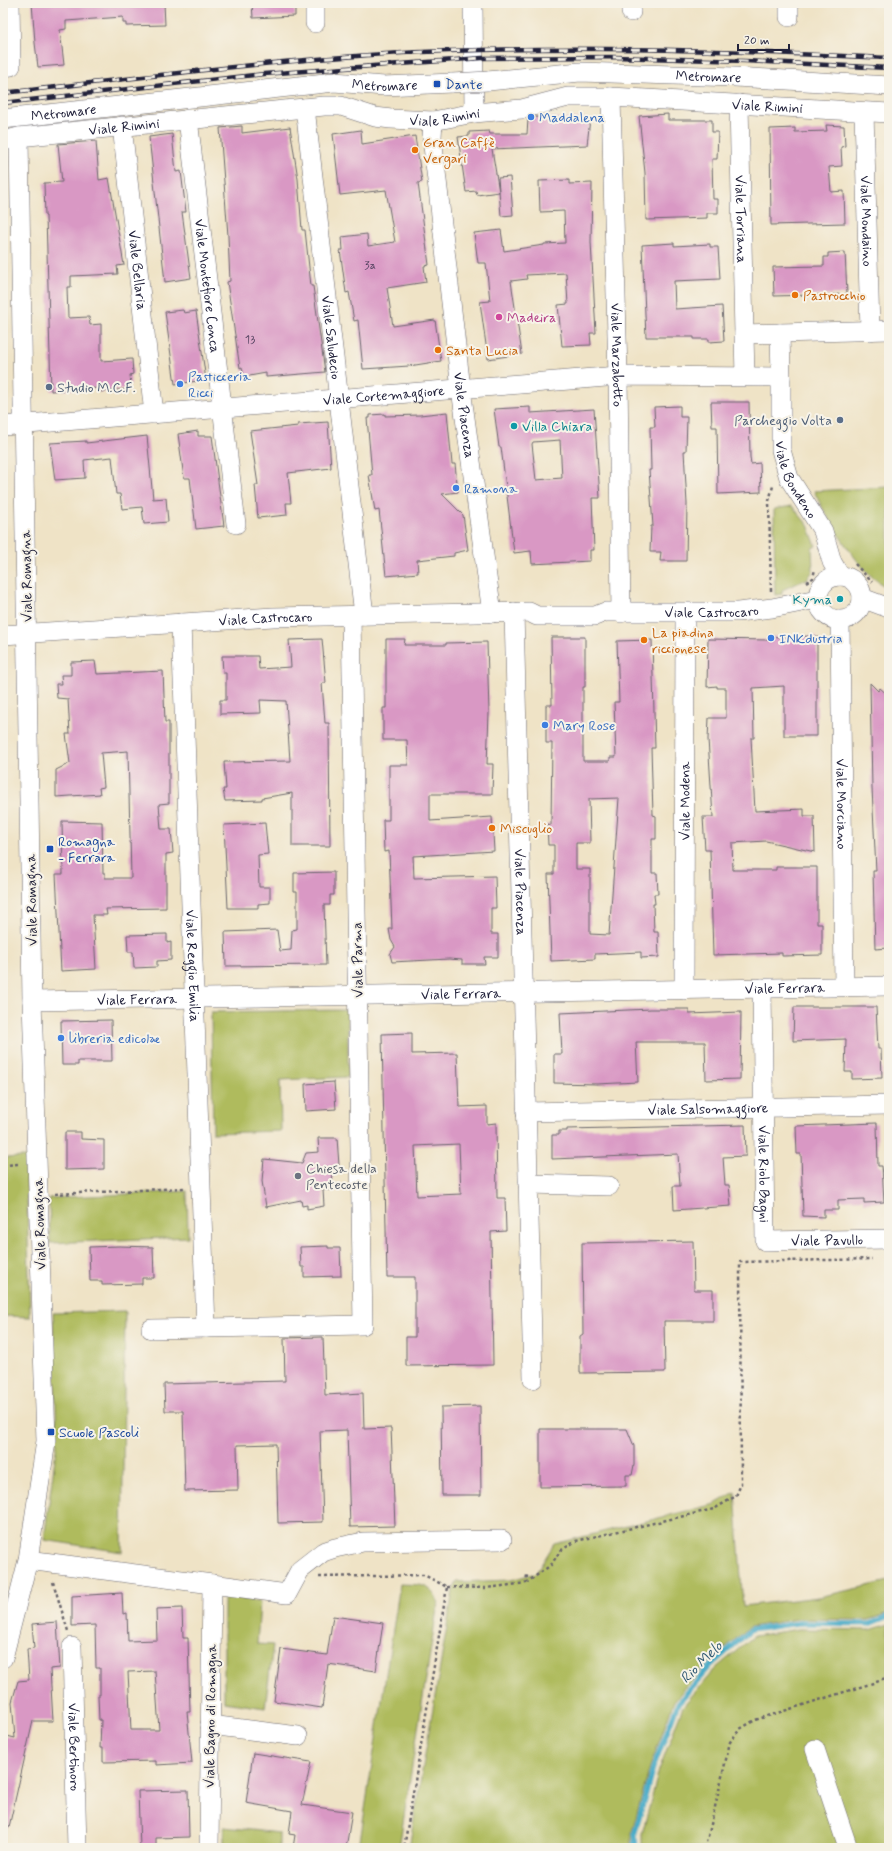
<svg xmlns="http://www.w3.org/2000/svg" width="892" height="1851" viewBox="0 0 892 1851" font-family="Mynerve,sans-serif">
	<rect width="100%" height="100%" fill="#f7f3e8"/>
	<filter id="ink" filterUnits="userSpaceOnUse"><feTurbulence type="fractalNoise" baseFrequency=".025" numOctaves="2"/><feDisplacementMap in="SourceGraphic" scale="8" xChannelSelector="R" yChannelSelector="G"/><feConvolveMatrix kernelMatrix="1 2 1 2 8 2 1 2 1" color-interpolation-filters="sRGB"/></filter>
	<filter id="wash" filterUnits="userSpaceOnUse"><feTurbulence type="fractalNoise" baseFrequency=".012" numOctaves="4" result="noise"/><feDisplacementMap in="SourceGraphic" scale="16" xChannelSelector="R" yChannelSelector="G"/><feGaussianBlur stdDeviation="0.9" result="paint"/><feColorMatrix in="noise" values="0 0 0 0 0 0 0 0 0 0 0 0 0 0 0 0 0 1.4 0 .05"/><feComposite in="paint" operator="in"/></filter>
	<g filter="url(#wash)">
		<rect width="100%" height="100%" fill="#efe3c6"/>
		<path fill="#afbb5d" stroke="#686e4c" d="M889,487V588C862,578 826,517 814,491Z
			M792,506L808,525L816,546L812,548L813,571L807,579L782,590V594L775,595L774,509Z
			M348,1010V1077L280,1080L281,1131L213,1133L211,1012Z
			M26,1157L30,1317L3,1316V1158Z
			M187,1191L188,1237L50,1243L49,1198Z
			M125,1311L122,1552L44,1540L57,1443L53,1313Z
			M735,1492L743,1606L819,1597L889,1581V1613L868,1620L798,1619L750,1627L708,1662L674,1701L650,1767L632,1832V1848H409L453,1591L457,1582L511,1580L536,1573L554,1544L715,1504Z
			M400,1584C419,1585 431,1582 438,1603L399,1848H359Z
			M224,1596L260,1602L257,1644L273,1645L265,1708L224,1702Z
			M889,1624V1848H642V1834L659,1770L683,1706L715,1669L754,1636L799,1629L870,1630Z
			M224,1827L279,1833V1848H224Z"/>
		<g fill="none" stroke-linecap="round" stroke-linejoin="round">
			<path stroke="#48abc8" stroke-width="5" d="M636,1848L635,1833L653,1768L678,1703L711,1665L751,1630L799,1623L869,1624L889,1616"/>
		</g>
		<g id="blocks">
			<path fill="#d998c4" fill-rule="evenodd" d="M32,3H164L165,25L126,26V23H123V17L66,21V29L60,30L64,65L38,67L35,43Z
				M252,3H295V16L253,18Z
				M668,114V120H712V132H718L717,159H712L713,199H718V213H707V218L646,220L645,173L639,116Z
				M534,117L590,119L587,145L492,149L499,192L477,195L476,191L466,192L458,137L469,136V132L489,131L490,134H527L528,119Z
				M826,125L844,126L845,146L841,147L842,166L829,167L831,192L844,191L845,223L771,225L770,129L795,128V132L827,131Z
				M242,126V133L290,127L298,179L302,230H305L311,286H313L325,372L266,377V373L244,377L242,367L240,368L227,282L230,281L228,236L220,128Z
				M361,130L362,144L415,136L422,182L418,183L429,265L424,266L426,282L387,288L393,326L435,320L441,361L409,366L363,369L358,320L354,321L349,292L346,293L340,250H343L342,237L367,234L368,246L395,242L386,190L340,195L333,134Z
				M172,134L176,172L181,171L186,212H182L191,278L165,282L149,137Z
				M96,141L99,180L109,178L124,265L117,266L118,274L71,276V287H67L68,318L89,317L90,325L101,324V361L132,359L133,374L130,375L131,384L128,385V389L99,392L98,388L51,391L46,216H45L44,183L62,182L58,144Z
				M510,177L513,215L501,216L498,178Z
				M569,180V184L592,183L591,242L596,333H590L591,345L562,346L558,305L568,304L566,273L526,275L527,279L511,281L522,354L488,359L480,302L490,301L486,263H478L474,233L501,230L504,251L544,245V244L565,243L564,211L540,212L539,181Z
				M674,243V246L710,244V247H718L720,279L674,281L675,309L722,306L724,341L709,342V339H694V337H646L642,245Z
				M845,252L847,294L774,296L773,267L824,266V257H828V253Z
				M183,310L184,313L196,311L206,380L175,384L165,312Z
				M711,402H749L750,457L751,464L760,463L761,492L718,494L717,427H712Z
				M680,406V417H687L686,451H684L687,504L686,561H660L661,552H650L651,526H653L649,470H651L650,427H655L654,407Z
				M530,407V413L594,409L600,498H592L594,550H590V561L532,564L531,551L514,553L501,447H499L494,409ZM560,440L562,478L536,480L532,444L533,442Z
				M447,412L452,464H455L458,492L442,494L463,515L468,550L454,553V556L417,560L418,573L386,576L379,510L375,511L369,475H372L367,418H370V415L385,414V416L420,415Z
				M328,422L331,468L288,473L291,503H286L287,515L258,518L255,485H258L250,431L298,426V424Z
				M198,431V436H212L224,526L196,529L190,478H184L178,434Z
				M147,436L153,499L166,498L168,522L144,524L142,507L122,509L120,494H116L112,457L84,460L85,478L55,480L50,443L86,441V443Z
				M817,636V736H784V686L753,688L754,738H751L755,811L804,809V816H814L815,852L766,841L732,843L733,870H776V867H817V924H822V955L782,956V953L713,955L710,850H705L703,817H713L708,739L709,718H726V688H717V686L707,687L708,639L768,640V637Z
				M551,637H585V687H583V761H610V757H616L614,702H619L617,641L652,640L655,748H651L653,815L656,816V839H652V873H657L658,894H654L655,904H653L654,932H658L659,957L641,958V952L595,954V959L551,961L548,874H554V845H548L547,824L551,825L552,743H546V705H552ZM619,798L609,935L590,934V869H576V843H590L589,799Z
				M322,639L326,683H322L325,723H329L330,846H292V793L262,798V800L225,801L223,789H226L224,762L290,761L286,701L260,700L261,713L220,714V700H226V673H223L222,656H258L259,669L291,667L289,640Z
				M386,639H405L404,645H446V643L487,642L489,713L487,764H493L492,794H430V821L492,817L494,851L413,856L414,878L495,876L496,908H491V934H498V957H484L485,964H462V960L449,959L392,962L390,954L395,947L391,940L389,929H392L389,851L384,852L383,820H389V765H408L407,740H383V708H386Z
				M95,661L97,674L163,671L165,722H169V803L159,804L161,829H171L173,853L166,854V908L106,909L107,915H93L96,969L61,971L56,874H63L62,821L102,822L103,873H105V878H131L128,751L101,753L104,787L99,788L100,794L56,797V770L70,763L66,734H70L68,699L57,698L56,684H62L61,675H71V662Z
				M870,683L878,691L880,688L889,696V948L875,949L873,871H876L872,788Z
				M265,823L268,854L258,855L259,887H270V903L258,904V908H228L224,825Z
				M334,872V895H330V905H324L326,965L226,966L225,932L277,930L280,951L291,950L292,930L297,929V892H294V873Z
				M167,934V943L171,942V960L157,961V967L134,968L133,952H128L127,935Z
				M794,1007H876L878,1049H881L882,1078L852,1079V1072H845L846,1039L793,1041Z
				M651,1009H689V1014L741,1012L740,1079L706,1080L705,1042H636L638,1082L597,1084L554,1083V1054H562L560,1013Z
				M111,1020L112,1061H78V1065H62L61,1021Z
				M412,1033V1054L457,1053L459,1107L487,1106V1124L496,1123L497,1198H505L506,1231L491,1232L493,1365L406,1366V1337H415V1277H387L382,1034ZM459,1144L461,1194L417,1196L415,1146Z
				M334,1082L336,1109L306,1111L305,1084Z
				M877,1123L878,1166H882L884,1202L864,1203V1199L838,1200V1210H824V1217L803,1216L801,1154H797L796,1126Z
				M745,1125L746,1156L723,1157L725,1185H729L731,1206L674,1210L673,1186H680L678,1154L552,1159V1135H559V1131H567V1129Z
				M65,1132H81V1139L104,1140V1169L65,1170Z
				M318,1138H337L339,1165L333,1166L332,1190H323L324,1206L307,1209V1205L302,1206L301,1200L266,1207L262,1181L264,1159L302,1163L306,1153L319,1152Z
				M693,1241L694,1290H713V1321H664L665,1372L580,1373V1336L583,1334L582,1243Z
				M119,1246L153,1247L154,1278H142V1284L102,1285V1281H90L89,1247Z
				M328,1246V1248H340L341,1276L304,1277V1267H301L300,1247Z
				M323,1337L325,1395L363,1393L364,1429L391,1428L395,1526L350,1527L347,1430L320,1431L323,1522L278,1523L276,1444L237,1445L238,1490L185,1491L183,1411H165L164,1384L285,1381L284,1338Z
				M480,1406L481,1495H442L441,1407Z
				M540,1429H627L634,1446V1465L632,1475H626V1486L540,1487Z
				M122,1593L123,1614L127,1613L128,1641L157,1640L156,1609L182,1608L183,1638H188L190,1712H187L192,1763L156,1765V1761L103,1762V1748H100L101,1720H99L98,1695H100V1668H96L95,1625L72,1626V1596ZM155,1671L159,1730H131L128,1672Z
				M333,1616L383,1623L376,1671L328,1664L322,1708L274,1701L281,1649L327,1655Z
				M57,1622L60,1668L50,1669L53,1721H33L9,1827L3,1826V1735L15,1738L12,1702L18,1681L29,1680L27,1649L34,1648L32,1624Z
				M253,1753L311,1762L302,1805L352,1812L346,1848H293L295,1835L289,1834L292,1811L246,1803Z
				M188,1790L189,1837L156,1838V1848H140L138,1791Z"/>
		</g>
	</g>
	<g filter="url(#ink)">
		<use href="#blocks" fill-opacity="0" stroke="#6a666c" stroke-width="1"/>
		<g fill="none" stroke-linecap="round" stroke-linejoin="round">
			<g stroke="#6a666c" stroke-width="20">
				<g id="minor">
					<path d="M315,3V23"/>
					<path d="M473,3L474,113"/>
					<path d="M631,3V12"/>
					<path d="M789,3V17"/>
					<path d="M3,67L11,66L10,3"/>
					<path id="s1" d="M488,81L580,72L735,77L889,86"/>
					<path id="s2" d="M611,97L618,376L621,613"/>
					<path id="s3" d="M739,104L744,334"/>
					<path id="s4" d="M305,108L364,615"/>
					<path id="s5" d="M864,112L870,331"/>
					<path id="s6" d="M3,119L334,82L384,86L452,83"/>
					<path id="s7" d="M188,119L236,524"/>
					<path id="s8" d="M433,121L432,137L461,389L492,613"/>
					<path id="s9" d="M122,126L154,414"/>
					<path id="s10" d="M3,141L19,137L324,106H341L375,117L391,119L433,121L474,113L522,109L568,97H611L889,113"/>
					<path d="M780,333L889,330"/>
					<path id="s11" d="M781,377V450L789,478L823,531L832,562L840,576"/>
					<path id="s12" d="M3,426L618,376L781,377L780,333L744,334L745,377"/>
					<circle cx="840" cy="598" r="22"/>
					<path d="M862,598L889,608"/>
					<path id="s13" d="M514,612L533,1379"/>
					<path id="s14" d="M840,621L844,986"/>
					<path id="s15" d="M181,623L206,1328"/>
					<path id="s16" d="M3,635L273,617L529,612L537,616H595L605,612H738L772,608L817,599"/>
					<path id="s17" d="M762,988L765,1241L889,1239"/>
					<path id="s18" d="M684,990L685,613"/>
					<path id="s19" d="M32,1001L889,986"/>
					<path id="s20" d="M526,1112L889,1105"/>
					<path d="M528,1184L609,1186"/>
					<path d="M151,1329L363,1325L351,616"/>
					<path d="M28,1560L212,1584L209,1848"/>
					<path d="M212,1584L287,1594L300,1570L323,1552L335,1548L363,1542L502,1540"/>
					<path id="s21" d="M72,1647L77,1848"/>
					<path d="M3,1658L28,1560L46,1441L32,1001L19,137"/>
					<path d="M210,1725L298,1736"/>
					<path d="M815,1749L848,1848"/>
				</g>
			</g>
			<path stroke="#6a666c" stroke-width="2.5" stroke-dasharray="3 3" stroke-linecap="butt" d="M855,564L872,582
				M806,582L813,578L815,569
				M771,591L769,501L773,486
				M3,1165L20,1164
				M55,1194L184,1188
				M319,1577L424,1575L447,1587L404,1848
				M53,1582L68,1631
				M526,1583L551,1565L560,1551L576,1541L714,1509L736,1496L741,1484L740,1262L872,1259
				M447,1587L486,1588L526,1583L527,1575
				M704,1848L709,1833L730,1742L740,1729L755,1720L889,1678"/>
			<use href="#minor" stroke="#fff" stroke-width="19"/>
			<g stroke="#22223b" stroke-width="4.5">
				<path id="rail" d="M3,93C130,79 257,62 385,54C553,44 721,50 889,58
					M3,103L264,74L482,58L615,57L745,61L889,68"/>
			</g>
			<use href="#rail" stroke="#f7f3e8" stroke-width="3" stroke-dasharray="9" stroke-linecap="butt"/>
			<g stroke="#6a666c" stroke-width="20" stroke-linecap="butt">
				<path id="minor-bridge" d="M452,83L488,81"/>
			</g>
			<use href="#minor-bridge" stroke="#fff" stroke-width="19"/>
		</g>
	</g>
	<g fill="#1a4fb4" stroke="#f7f3e8" stroke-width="1.5">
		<rect x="433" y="80" width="8" height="8" rx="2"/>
		<rect x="46" y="845" width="8" height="8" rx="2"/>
		<rect x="47" y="1428" width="8" height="8" rx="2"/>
	</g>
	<g fill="#3f7fe0" stroke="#f7f3e8" stroke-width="1.5">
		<circle cx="531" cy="117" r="4"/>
		<circle cx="180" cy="384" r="4"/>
		<circle cx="456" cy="488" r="4"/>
		<circle cx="771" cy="638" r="4"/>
		<circle cx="545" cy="725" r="4"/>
		<circle cx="61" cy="1038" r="4"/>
	</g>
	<g fill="#e8710a" stroke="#f7f3e8" stroke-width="1.5">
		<circle cx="415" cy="150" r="4"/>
		<circle cx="795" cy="295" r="4"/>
		<circle cx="438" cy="350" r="4"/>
		<circle cx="644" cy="640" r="4"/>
		<circle cx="492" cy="828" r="4"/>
	</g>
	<circle fill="#d1479c" stroke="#f7f3e8" stroke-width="1.5" cx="499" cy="317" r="4"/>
	<g fill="#5c6f8a" stroke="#f7f3e8" stroke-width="1.5">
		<circle cx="49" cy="387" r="4"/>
		<circle cx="840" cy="420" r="4"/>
	</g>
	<g fill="#0f9aa8" stroke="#f7f3e8" stroke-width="1.5">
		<circle cx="514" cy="426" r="4"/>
		<circle cx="840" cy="599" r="4"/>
	</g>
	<circle fill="#6b7280" stroke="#f7f3e8" stroke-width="1.5" cx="298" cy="1176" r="4"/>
	<g text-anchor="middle" stroke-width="4" stroke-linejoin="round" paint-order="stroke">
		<g font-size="12" fill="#50405d">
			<text x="370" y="269">3a</text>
			<text x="250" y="343">13</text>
		</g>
		<g font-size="14" fill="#22223b" stroke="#f7f3e8">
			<text dy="5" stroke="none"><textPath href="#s1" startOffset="221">Metromare</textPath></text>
			<text dy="5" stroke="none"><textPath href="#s6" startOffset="384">Metromare</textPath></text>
			<text dy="5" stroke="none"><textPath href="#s10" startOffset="771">Viale Rimini</textPath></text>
			<text dy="5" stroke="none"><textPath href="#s6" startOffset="61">Metromare</textPath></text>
			<text dy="5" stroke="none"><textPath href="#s10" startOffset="446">Viale Rimini</textPath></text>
			<text dy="5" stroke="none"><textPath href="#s10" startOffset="122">Viale Rimini</textPath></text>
			<text dy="5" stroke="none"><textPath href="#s3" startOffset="115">Viale Torriana</textPath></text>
			<text dy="5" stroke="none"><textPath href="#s5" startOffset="109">Viale Mondaino</textPath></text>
			<text dy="5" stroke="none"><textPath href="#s9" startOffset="145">Viale Bellaria</textPath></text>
			<text dy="5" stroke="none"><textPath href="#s7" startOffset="168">Viale Montefiore Conca</textPath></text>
			<text dy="5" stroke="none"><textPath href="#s4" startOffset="231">Viale Saludecio</textPath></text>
			<text dy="5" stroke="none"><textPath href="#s2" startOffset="258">Viale Marzabotto</textPath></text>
			<text dy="5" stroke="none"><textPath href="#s12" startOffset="382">Viale Cortemaggiore</textPath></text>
			<text dy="5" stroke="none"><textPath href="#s8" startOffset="296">Viale Piacenza</textPath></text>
			<text dy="5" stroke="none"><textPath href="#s11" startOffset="106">Viale Bondeno</textPath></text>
			<text transform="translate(26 576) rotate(-91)" y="5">Viale Romagna</text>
			<text dy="5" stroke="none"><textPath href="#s16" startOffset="711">Viale Castrocaro</textPath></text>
			<text dy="5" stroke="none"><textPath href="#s16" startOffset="263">Viale Castrocaro</textPath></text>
			<text dy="5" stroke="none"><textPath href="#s18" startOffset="189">Viale Modena</textPath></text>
			<text dy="5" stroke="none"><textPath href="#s14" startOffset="183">Viale Morciano</textPath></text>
			<text dy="5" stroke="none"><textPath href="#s13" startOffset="280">Viale Piacenza</textPath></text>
			<text transform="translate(31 900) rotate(-91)" y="5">Viale Romagna</text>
			<text transform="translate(357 960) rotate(-91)" y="5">Viale Parma</text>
			<text dy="5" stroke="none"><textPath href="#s15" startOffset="343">Viale Reggio Emilia</textPath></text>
			<text dy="5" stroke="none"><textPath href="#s19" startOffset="753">Viale Ferrara</textPath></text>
			<text dy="5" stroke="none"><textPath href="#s19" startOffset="429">Viale Ferrara</textPath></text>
			<text dy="5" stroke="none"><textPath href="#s19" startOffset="105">Viale Ferrara</textPath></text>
			<text dy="5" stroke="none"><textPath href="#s20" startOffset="182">Viale Salsomaggiore</textPath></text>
			<text dy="5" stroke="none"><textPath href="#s17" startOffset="186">Viale Riolo Bagni</textPath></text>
			<text transform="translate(39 1224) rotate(-92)" y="5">Viale Romagna</text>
			<text dy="5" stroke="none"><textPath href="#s17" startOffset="315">Viale Pavullo</textPath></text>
			<text transform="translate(210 1716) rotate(-89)" y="5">Viale Bagno di Romagna</text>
			<text dy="5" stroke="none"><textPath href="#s21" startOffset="100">Viale Bertinoro</textPath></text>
		</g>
		<g font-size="14" fill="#164399" stroke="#f7f3e8" text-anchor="start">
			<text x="445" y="89">Dante</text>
			<text x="58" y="846">Romagna<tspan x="58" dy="16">- Ferrara</tspan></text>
			<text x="59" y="1437">Scuole Pascoli</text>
		</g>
		<g font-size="14" fill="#366cbe" stroke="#f7f3e8" text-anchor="start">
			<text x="539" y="122">Maddalena</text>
			<text x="188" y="381">Pasticceria<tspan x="188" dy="16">Ricci</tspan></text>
			<text x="464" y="493">Ramona</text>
			<text x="779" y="643">INKdustria</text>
			<text x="553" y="730">Mary Rose</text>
			<text x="69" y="1043">libreria edicolæ</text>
		</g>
		<g font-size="14" fill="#c56008" stroke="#f7f3e8" text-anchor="start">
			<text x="423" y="147">Gran Caffè<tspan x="423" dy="16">Vergari</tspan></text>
			<text x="803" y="300">Pastrocchio</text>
			<text x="446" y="355">Santa Lucia</text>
			<text x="652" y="637">La piadina<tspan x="652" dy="16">riccionese</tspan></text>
			<text x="500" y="833">Miscuglio</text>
		</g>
		<g font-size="14" fill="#b23c85" stroke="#f7f3e8" text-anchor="start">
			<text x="507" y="322">Madeira</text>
		</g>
		<g font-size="14" fill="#4e5e75" stroke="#f7f3e8" text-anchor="start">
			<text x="57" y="392">Studio M.C.F.</text>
			<text x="832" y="425" text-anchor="end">Parcheggio Volta</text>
		</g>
		<g font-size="14" fill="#0d838f" stroke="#f7f3e8" text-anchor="start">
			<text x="522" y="431">Villa Chiara</text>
			<text x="832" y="604" text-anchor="end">Kyma</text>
		</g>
		<g font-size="14" fill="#5b616d" stroke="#f7f3e8" text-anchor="start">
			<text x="306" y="1173">Chiesa della<tspan x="306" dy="16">Pentecoste</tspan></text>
		</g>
		<g font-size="15" font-style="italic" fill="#315973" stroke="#f7f3e8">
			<text transform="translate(701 1662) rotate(-45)" y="5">Rio Melo</text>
		</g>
	</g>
	<rect width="892" height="1851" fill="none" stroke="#f7f3e8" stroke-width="16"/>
	<path d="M738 44v6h51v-6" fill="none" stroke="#22223b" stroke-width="2"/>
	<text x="744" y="44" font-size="12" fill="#22223b" stroke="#f7f3e8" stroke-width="3" paint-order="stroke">20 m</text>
</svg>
